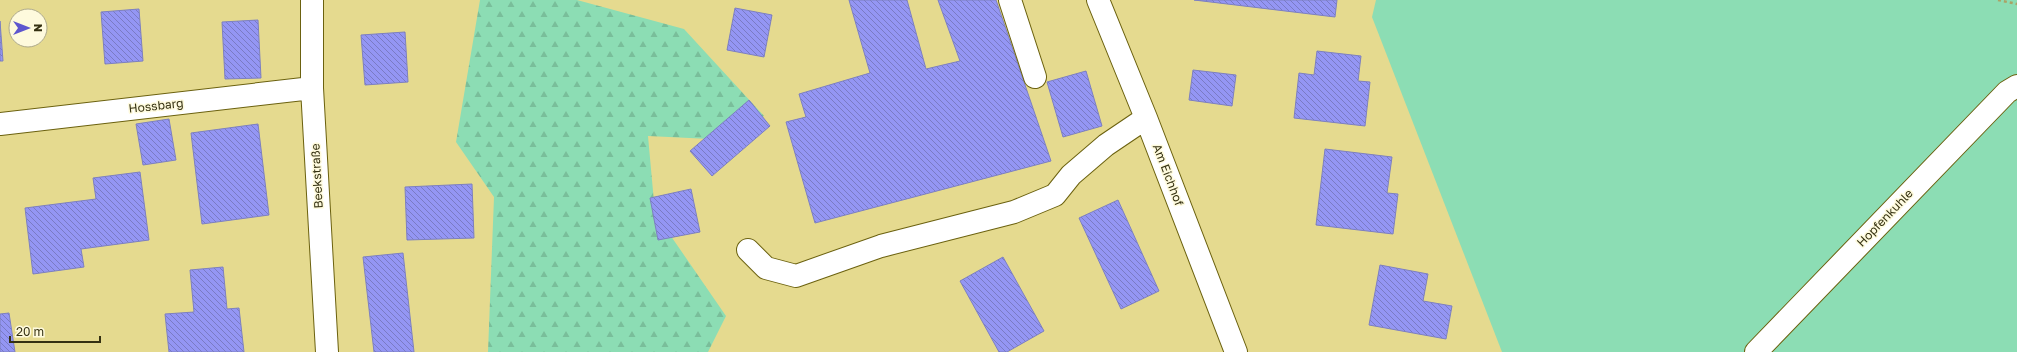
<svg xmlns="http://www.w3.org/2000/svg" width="2017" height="352" viewBox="0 0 2017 352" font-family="'Golos Text',sans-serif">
	<defs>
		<pattern id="forest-firs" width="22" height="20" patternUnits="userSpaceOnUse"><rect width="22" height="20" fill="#8cddb4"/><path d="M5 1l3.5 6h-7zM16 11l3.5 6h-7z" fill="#79be9a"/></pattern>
		<pattern id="building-back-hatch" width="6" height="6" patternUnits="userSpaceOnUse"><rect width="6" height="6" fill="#9496f4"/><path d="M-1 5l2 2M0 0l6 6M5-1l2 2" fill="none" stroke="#7a7bc4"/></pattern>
	</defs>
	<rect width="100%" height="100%" fill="#e5da8f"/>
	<path fill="#8cddb4" d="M1376,0H2017V352H1502L1372,17Z"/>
	<path fill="url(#forest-firs)" d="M480,0H577L684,29L764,116L710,139L648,136L655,213L726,316L708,352H488L494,197L456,142Z"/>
	<path fill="url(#building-back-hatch)" stroke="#7d80c0" d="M849,0H907L926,69L960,61L938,0H996L1051,161L815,223L786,122L806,117L799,94L870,73Z
		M1194,0H1337L1335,17Z
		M735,8L772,15L764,57L727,50Z
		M139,9L143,61L105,64L101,12Z
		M258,20L261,78L225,79L222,22Z
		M0,21L3,61H0Z
		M405,32L408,82L365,85L361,35Z
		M1317,51L1361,56L1358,81L1370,82L1365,126L1294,118L1299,73L1314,75Z
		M1193,70L1236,75L1232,106L1189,100Z
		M1086,71L1102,126L1063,137L1047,82Z
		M749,100L770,126L712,176L690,151Z
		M169,119L176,160L143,165L136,124Z
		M258,124L269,215L202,224L191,133Z
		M1325,149L1392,157L1387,193L1398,194L1393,234L1316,225Z
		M140,172L149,240L81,249L84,267L33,274L25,208L96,199L93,178Z
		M472,184L474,238L407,240L405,187Z
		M691,189L700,232L658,240L650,198Z
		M1118,200L1159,291L1121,309L1079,218Z
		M403,253L414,352H374L363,257Z
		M1003,257L1044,331L1007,352H999L960,281Z
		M1380,265L1428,274L1423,301L1452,306L1446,339L1369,325Z
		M223,267L227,309L239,308L244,352H169L165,314L194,312L190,270Z
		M9,313L15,352H0V314Z"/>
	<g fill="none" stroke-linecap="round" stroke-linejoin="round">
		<g stroke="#6b610f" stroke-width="24">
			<path id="minor" d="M312,0V88L327,352
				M1010,0L1035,77
				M1098,0L1146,118L1236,352
				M0,124L312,88
				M748,250L766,268L796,276L881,246L1014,212L1055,195L1071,175L1106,145L1146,118
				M1756,352L2007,92L2017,86"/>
		</g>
		<path stroke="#aba266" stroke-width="2.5" stroke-dasharray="3 3" stroke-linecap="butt" d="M1998,0L2017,4"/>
		<use href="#minor" stroke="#fff" stroke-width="22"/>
	</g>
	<g text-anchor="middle" stroke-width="3" stroke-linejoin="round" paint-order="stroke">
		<g font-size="12" fill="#353112" stroke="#fefadd">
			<text transform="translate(156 106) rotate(-6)" y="4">Hossbarg</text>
			<text transform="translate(1168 175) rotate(69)" y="4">Am Eichhof</text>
			<text transform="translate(317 176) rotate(-93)" y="4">Beekstraße</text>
			<text transform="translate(1885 218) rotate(-46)" y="4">Hopfenkuhle</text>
		</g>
	</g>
	<g transform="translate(28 28) rotate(90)"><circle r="19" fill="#fefadd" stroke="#aeaa8c"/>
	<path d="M0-3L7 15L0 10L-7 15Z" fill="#5e56ce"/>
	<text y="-6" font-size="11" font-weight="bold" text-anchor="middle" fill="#353112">N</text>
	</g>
	<path d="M10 336v6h90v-6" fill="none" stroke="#353112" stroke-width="2"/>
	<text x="16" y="336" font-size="12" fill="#353112" stroke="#fefadd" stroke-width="3" paint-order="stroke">20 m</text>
</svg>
